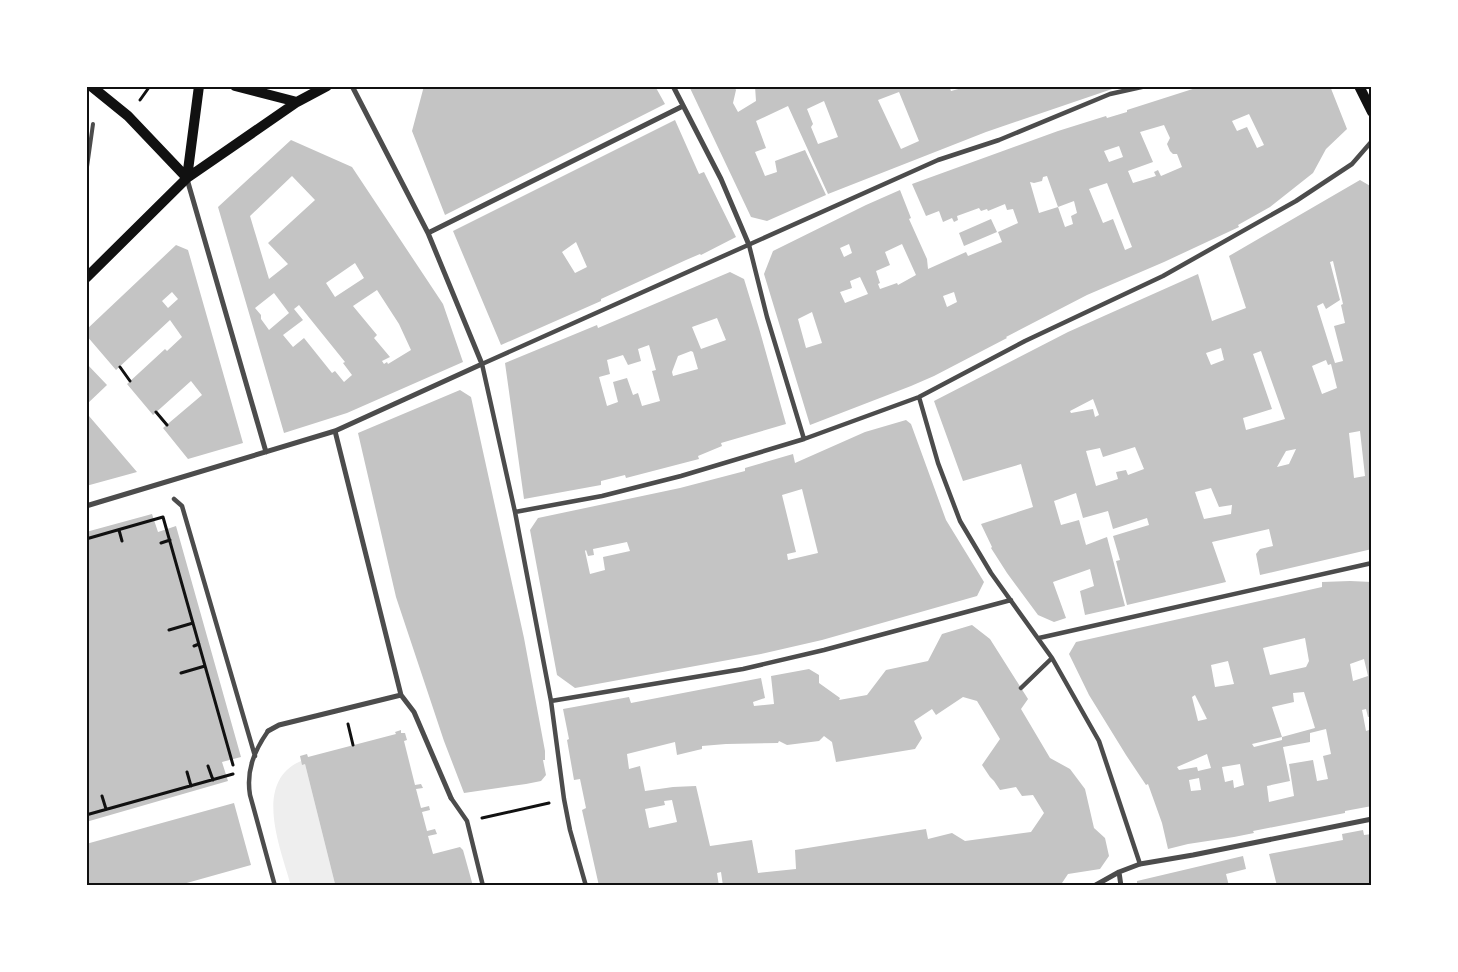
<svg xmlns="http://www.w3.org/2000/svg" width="1458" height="972" viewBox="0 0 1458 972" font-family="'PT Serif',serif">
	<rect width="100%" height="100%" fill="#fff"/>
	<path fill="#eee" d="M301,761L305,764L335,884L326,886H291C281,849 252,782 301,761Z"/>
	<path fill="#c4c4c4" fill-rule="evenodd" d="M424,86H655L665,104L445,215L412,131Z
		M689,86H734L736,90L733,103L738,112L756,101L755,86H949L951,91L962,88V86L1118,87L986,132L828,194L788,106L756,121L766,148L755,152L765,176L777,172L775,161L805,150L826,195L767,221L751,217ZM899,92L919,141L901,149L878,100ZM824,101L838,137L818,144L811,127L813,124L807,109Z
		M1202,86H1330L1347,129L1326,149L1313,173L1270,207L1238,225L1239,227L1164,262L1087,295L1006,337L1007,338L934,376L911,386L810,425L764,274L773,251L866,205L900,190L911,218L909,219L927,259L928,269L966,252L968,256L1002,242L998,232L1018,223L1013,209L1007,210L1005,204L988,211L987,209L981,211L979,208L957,216L958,220L954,222L952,218L943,222L939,211L926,216L912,184L1058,131L1106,116L1107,118L1127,112V110ZM1249,114L1264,145L1257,148L1247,127L1237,131L1232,121ZM1164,125L1170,138L1167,144L1170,151L1173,154H1177L1182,167L1161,176L1158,170L1154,172L1156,176L1133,183L1128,171L1153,162L1140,132ZM1119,146L1123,157L1109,162L1104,151ZM1047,176L1058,207L1074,201L1077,213L1071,216L1073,224L1065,227L1058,207L1039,213L1030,182L1034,183L1042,181L1043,177ZM1107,183L1132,247L1125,250L1113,219L1103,223L1089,189ZM849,244L852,253L844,257L840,248ZM902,244L916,275L898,285L897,283L880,289L878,284L880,283L876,271L890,265L885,252ZM860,277L868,294L845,303L840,292L852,288L850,281ZM954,292L957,302L947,307L943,296ZM812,312L822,343L806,348L798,319Z
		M675,120L699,174L704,172L736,237L701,255L700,254L686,260L601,299V301L501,345L453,231ZM576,242L587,267L575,273L562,252Z
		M291,140L352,167L443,304L463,362L347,413L284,433L218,207ZM292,176L315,200L268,243L288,264L269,279L250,216ZM355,263L364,278L335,297L326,283ZM377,290L399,324L411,350L388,364L387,362L384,364L382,361L390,357L374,338L377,335L353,306ZM274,293L289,313L269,330L261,319V315L255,308ZM299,305L345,362L343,363L352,375L344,382L335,371L332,373L304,338L293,347L283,335L303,320L294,309Z
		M1360,180L1372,187V549L1260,575L1256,554L1260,549L1273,546L1269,529L1212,542L1226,582L1127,605L1116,561L1120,560L1113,536L1149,525L1147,518L1113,529L1108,511L1083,518L1076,493L1054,501L1061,525L1079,520L1086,545L1107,537L1125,606L1085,615L1080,591L1094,586L1090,569L1053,582L1066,618L1054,622L1038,615L1007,573L991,548L992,547L981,524L1033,507L1021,464L963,481L934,401L1068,332L1198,274L1212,321L1246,308L1229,256ZM1333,261L1343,304L1341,305L1345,323L1334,326L1343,361L1335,363L1317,306L1323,303L1326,309L1340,300L1330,262ZM1221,348L1224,360L1211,365L1206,353ZM1261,351L1285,419L1246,430L1243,418L1272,409L1253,354ZM1326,360L1328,365L1331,364L1337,388L1322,394L1312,366ZM1093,399L1099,415L1095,417L1093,409L1071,413L1070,411ZM1360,431L1365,476L1354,478L1349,433ZM1135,447L1144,469L1128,475L1126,470L1116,472L1118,479L1096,486L1086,451L1100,448L1103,457ZM1296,449L1289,464L1277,467L1286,451ZM1211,488L1219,507L1232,505L1231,514L1204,519L1195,492Z
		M991,219L997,232L964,246L959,233Z
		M176,245L188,250L243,443L188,459L163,428L202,395L191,381L153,415L127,384L165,349L167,351L182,337L170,320L116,370L86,335V330ZM172,292L178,299L168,308L162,301Z
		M730,272L744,279L759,328L786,424L721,443L722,446L698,456L699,459L626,478L625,475L601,481V485L524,499L505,363L597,325L598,328ZM717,318L726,340L701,349L692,327ZM649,345L656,370L652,371L660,401L642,406L638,393L633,395L627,378L613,382L618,402L607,406L599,377L610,374L607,360L623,355L628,365L641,361L638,349ZM691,351L693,352L698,369L673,376L672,372L678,356Z
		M86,363L107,385L86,405Z
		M460,390L471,397L524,638L545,751V760H543L546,775L541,781L526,784L464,793L444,741L396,597L358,433Z
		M86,414L89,416L137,472L86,486V441L89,438L86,435Z
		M906,420L911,424L946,520L984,582L977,596L822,640L761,654L575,688L557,675L530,530L538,518L680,488L745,471V468L793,454L795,463L865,432ZM802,489L818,553L788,560L787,554L796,552L782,495ZM627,542L630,551L603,557L605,570L590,574L585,551L586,550L588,556L594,555L593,549Z
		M152,514L158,532L176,526L241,757L222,762L228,781L86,822V532Z
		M1350,581L1372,582V716L1368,717L1366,709L1362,710L1366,731L1372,729V806L1345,811V813L1253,831L1254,833L1234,837L1188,844L1168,849L1162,823L1148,784L1146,785L1126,755L1089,695L1069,654L1076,642L1322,587V582ZM1305,638L1309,661L1306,667L1270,675L1263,648ZM1364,659L1368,676L1353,681L1350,664ZM1228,661L1234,684L1215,687L1211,665ZM1304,692L1315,728L1282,737V740L1254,747L1252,744L1282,737L1272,707L1294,702L1293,693ZM1195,695L1207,719L1198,721L1192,697ZM1326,729L1331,754L1323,756L1328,779L1317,781L1313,760L1289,764L1294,796L1269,802L1267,786L1290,781L1283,747L1310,742V733ZM1207,754L1211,768L1198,771L1197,767L1179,770L1177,767ZM1240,764L1244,785L1234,788L1233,780L1225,782L1222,767ZM1199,778L1201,790L1191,791L1189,780Z
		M972,625L990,639L1028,699L1021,709L1050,758L1070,769L1085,789L1094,828L1105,838L1109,856L1100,869L1068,874L1060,886H723L721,872L717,873L719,886H599L582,810L586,808L580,779L574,780L567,740L569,739L563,709L629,697L631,703L761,678L765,698L753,702L754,706L774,704L771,676L809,669L819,675V683L840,698L839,700L867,695L886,670L928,661L942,634ZM963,697L977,701L1000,739L982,765L990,777L994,781L1000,790L1016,787L1022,796L1033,795L1044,813L1031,832L965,841L952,833L928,839L926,829L795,850L796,869L758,873L752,840L710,846L696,786L673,787L645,791L640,766L629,769L627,754L675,742L677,755L702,749V746L726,744L778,743L779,741L787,745L819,741L824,736L832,742L836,762L915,749L922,738L914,721L932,709L936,715ZM672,800L677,822L649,828L645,809L665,805L664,801Z
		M401,730V733H405L407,740L404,741L415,785L421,784L423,788L416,789L421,808L429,806L430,810L422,812L427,831L435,829L437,834L428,836L433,854L460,847L463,850L473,886H329L335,884L305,764L302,765L300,756L307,754L308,757L396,734L395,732Z
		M234,803L251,865L176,886H86V844Z
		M1363,830L1364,835L1372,834V886H1277L1269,854L1343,840L1342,834Z
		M1243,856L1246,869L1226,874L1229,886H1137V881Z"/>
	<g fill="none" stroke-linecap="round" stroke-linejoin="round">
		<path stroke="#111" stroke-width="3" d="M140,100L150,86
			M86,328L87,329
			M120,367L130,381
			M156,412L167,425
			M119,530L122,541
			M86,539L163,517L233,765
			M161,543L170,540
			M169,630L193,623
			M194,646L199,644
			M181,673L205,666
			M348,724L353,745
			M208,766L213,780
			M187,772L191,786
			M102,796L106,809
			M86,815L233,774
			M482,818L549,803"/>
		<path stroke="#4c4c4c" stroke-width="4" d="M86,174L93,124"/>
		<path stroke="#4c4c4c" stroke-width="4.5" d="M749,245L767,317L804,439
			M919,397L938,463L960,521L991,573L1052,658L1099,741L1140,864
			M174,499L182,506L255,756
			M515,512L602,496L681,476L804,439L919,397L1025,341L1163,276L1296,201L1352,164L1372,141
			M1039,638L1372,563
			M1021,688L1052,658
			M551,701L743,669L824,650L1011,600
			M268,731C254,751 246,771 250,795L275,886
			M451,798L467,821L483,886
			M586,886L570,830L564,799L551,701L515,512L482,364L938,160L999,140L1110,94L1146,86"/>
		<path stroke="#4c4c4c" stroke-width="5" d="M673,86L721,179L749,245
			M187,179L266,452
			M428,233L683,106
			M335,431L401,695L414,712L451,798
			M86,506L335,431L482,364L428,233L352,86
			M268,731L279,725L401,695
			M1119,872L1121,886
			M1094,886L1119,872L1140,864L1193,855L1372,819"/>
		<path stroke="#111" stroke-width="10" d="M91,86L128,116L187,178
			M235,86L297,102
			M1359,86L1372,112
			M187,178L199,86
			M86,278L187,178L297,102L327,86"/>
	</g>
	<rect width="1458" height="972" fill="none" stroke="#ffffff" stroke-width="175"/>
	<rect x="88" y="88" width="1282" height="796" fill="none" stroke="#111" stroke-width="2"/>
</svg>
